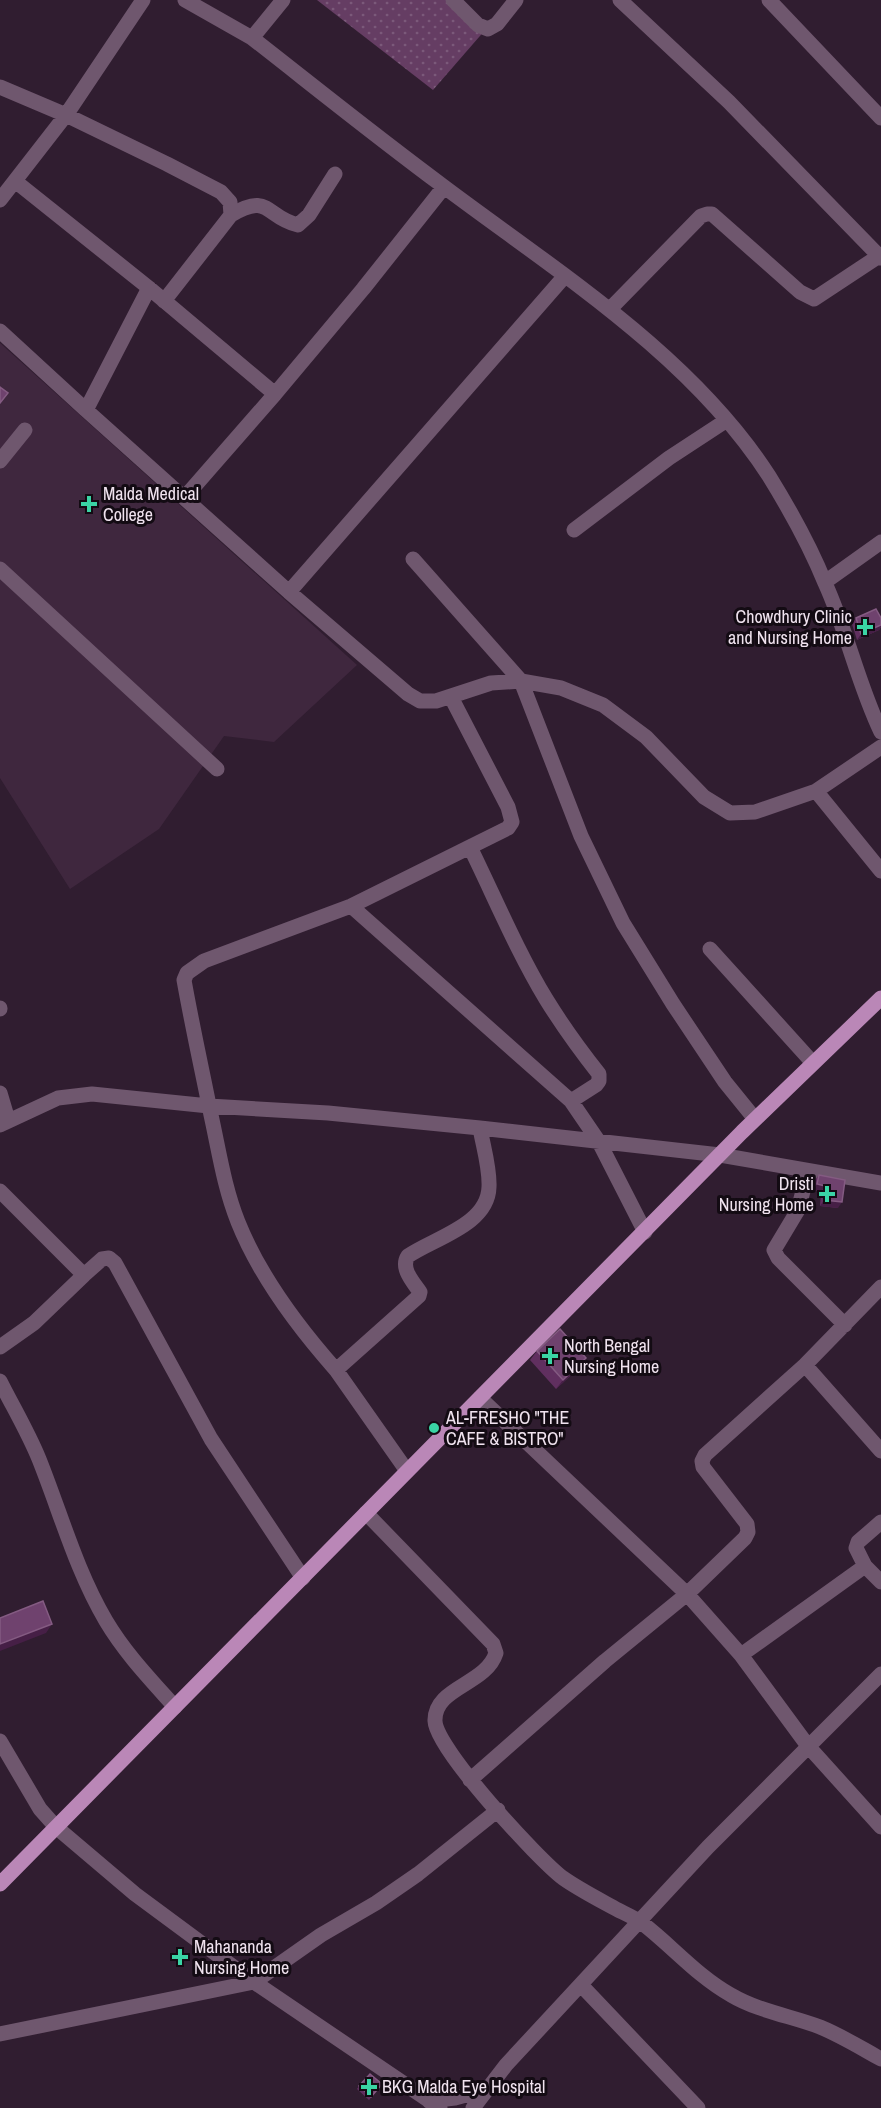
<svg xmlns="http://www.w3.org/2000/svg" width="881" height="2108" viewBox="0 0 881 2108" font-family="'Archivo Narrow',sans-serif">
	<defs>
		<pattern id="park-dots" width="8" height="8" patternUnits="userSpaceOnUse" patternTransform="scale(1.5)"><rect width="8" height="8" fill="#653d63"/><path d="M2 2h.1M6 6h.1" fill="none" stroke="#7b597a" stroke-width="1.8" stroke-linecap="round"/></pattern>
	</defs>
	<rect width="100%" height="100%" fill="#301d30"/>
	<path fill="#3f273e" d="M0,343L357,665L274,742L224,736L159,829L70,889L0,778Z"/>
	<path fill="url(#park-dots)" d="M317,0H456L486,29L433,90Z"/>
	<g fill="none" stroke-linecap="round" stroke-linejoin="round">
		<path stroke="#6f576e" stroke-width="15" d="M185,0L252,38L283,0
			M453,0L478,25L488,29L497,24L516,0
			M620,0L729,102L881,258
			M769,0L881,118
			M252,38C316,88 378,138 443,186C556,271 691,355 769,476C790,510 810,546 825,583C847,631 858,684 881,732
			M0,87L66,115L167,164L221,192L230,202L231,215L164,301
			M15,181L149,288L275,394L363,289L444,187
			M0,200L66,115L143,0
			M231,215C270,192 265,217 298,225L309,215L335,174
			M610,309L701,216L707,214H712L800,292L814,299L879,256
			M0,331L86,410L149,288
			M86,410L289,592L408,694L420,701H436L491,683L521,681L561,688L603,705L646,737L704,797L730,813L755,812L816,791L881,871
			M0,461L25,430
			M185,497L275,394
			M574,530L669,458L727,420
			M413,559L521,681L581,836L623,923L673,1004L725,1082L755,1119
			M0,569L217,769
			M825,582L881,542
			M289,592L564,277
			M451,697L508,807L512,822L508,828L351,906L204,961L187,973L184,980C192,1025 202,1070 211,1115C219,1151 224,1187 238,1222C260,1277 297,1326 336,1370L419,1296L420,1292C413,1282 400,1268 408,1256C434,1238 488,1225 489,1187C490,1168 483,1146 480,1128
			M816,791L881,747
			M470,847C495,898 517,951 546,999C562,1025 580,1050 599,1074V1081L596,1085L571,1101
			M351,906L571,1101L599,1142L645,1232
			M710,949L813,1063
			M0,1008V1009
			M0,1093L8,1120
			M0,1125L58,1098L92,1094L209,1106L328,1113L480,1128L720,1155L881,1183
			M806,1171L803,1191L798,1210L774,1250L778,1258L845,1325
			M0,1191L84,1275L34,1323L0,1347
			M84,1275L102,1259L109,1258L115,1263L211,1439L303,1578
			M805,1365L881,1451
			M336,1370L407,1471
			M0,1381C13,1407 28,1432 39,1459C61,1514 76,1570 106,1621C125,1653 150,1679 175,1707
			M480,1398L687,1594L741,1655L808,1746L881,1827
			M366,1513L493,1644L496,1653C486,1685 434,1687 435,1721C436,1749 538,1859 563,1878C580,1890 600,1900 618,1910C626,1914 635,1918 642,1923C672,1946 697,1976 731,1995C758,2011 791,2016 820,2027C842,2036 861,2048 881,2059
			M881,1522L858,1542L856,1548L865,1566L881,1582
			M741,1655L865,1566
			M0,1741L40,1809L56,1827L135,1894L254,1982L321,1935L376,1903L418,1874L498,1810
			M470,1780L605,1661L687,1594L745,1538L748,1532L747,1524L703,1467L702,1461L705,1455L805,1365L881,1287
			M581,1985L698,2108
			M0,2034L254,1982L440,2108
			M429,2101L455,2098L488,2089
			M473,2108L506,2065L708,1847L881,1674"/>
		<path stroke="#ba87b7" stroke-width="15" d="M0,1884L742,1132L881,998"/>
	</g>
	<path fill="#602f5f" d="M856,618H881V627L879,630L857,640L852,624Z
		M819,1175L838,1208L820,1206L821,1192L813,1190L814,1181Z
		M537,1351L586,1358L580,1367L556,1389L530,1360Z
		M382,2084L369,2100L357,2089L359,2086Z"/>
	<path fill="#461f46" d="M881,625V627L879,630L857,640L861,634Z
		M817,1184L825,1186L821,1192L813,1190Z
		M824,1200L842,1202L838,1208L820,1206Z
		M586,1358L580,1367L556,1389L563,1380Z
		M52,1624L46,1633L0,1651V1644Z"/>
	<path fill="#6f426e" stroke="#845b82" stroke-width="1.5" d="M0,387L8,393L0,403Z
		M876,609L881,618V625L861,634L856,618Z
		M819,1175L845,1180L842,1202L824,1200L825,1186L817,1184Z
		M560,1329L586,1358L563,1380L537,1351Z
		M43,1601L52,1624L0,1644V1618Z
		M370,2074L382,2084L371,2097L359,2086Z"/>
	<g fill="#3ad4a5" stroke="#130b13" stroke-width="2">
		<path d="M86 495h6v6h6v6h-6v6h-6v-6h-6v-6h6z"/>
		<path d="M862 618h6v6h6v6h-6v6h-6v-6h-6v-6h6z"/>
		<path d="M824 1185h6v6h6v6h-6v6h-6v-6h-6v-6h6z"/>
		<path d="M547 1347h6v6h6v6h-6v6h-6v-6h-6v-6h6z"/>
		<circle cx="434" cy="1428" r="6"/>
		<path d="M177 1948h6v6h6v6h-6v6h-6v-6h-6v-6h6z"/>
		<path d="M366 2078h6v6h6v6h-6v6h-6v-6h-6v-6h6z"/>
	</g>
	<g text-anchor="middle" stroke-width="6" stroke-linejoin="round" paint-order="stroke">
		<g font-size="18" fill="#f0e3ef" stroke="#130b13" text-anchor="start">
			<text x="103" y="500">Malda Medical<tspan x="103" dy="21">College</tspan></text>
			<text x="852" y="623" text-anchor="end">Chowdhury Clinic<tspan x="852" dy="21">and Nursing Home</tspan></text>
			<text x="814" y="1190" text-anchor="end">Dristi<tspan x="814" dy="21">Nursing Home</tspan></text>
			<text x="564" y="1352">North Bengal<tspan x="564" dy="21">Nursing Home</tspan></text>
			<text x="446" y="1424">AL-FRESHO "THE<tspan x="446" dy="21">CAFE &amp; BISTRO"</tspan></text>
			<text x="194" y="1953">Mahananda<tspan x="194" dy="21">Nursing Home</tspan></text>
			<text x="382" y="2093">BKG Malda Eye Hospital</text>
		</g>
	</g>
</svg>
